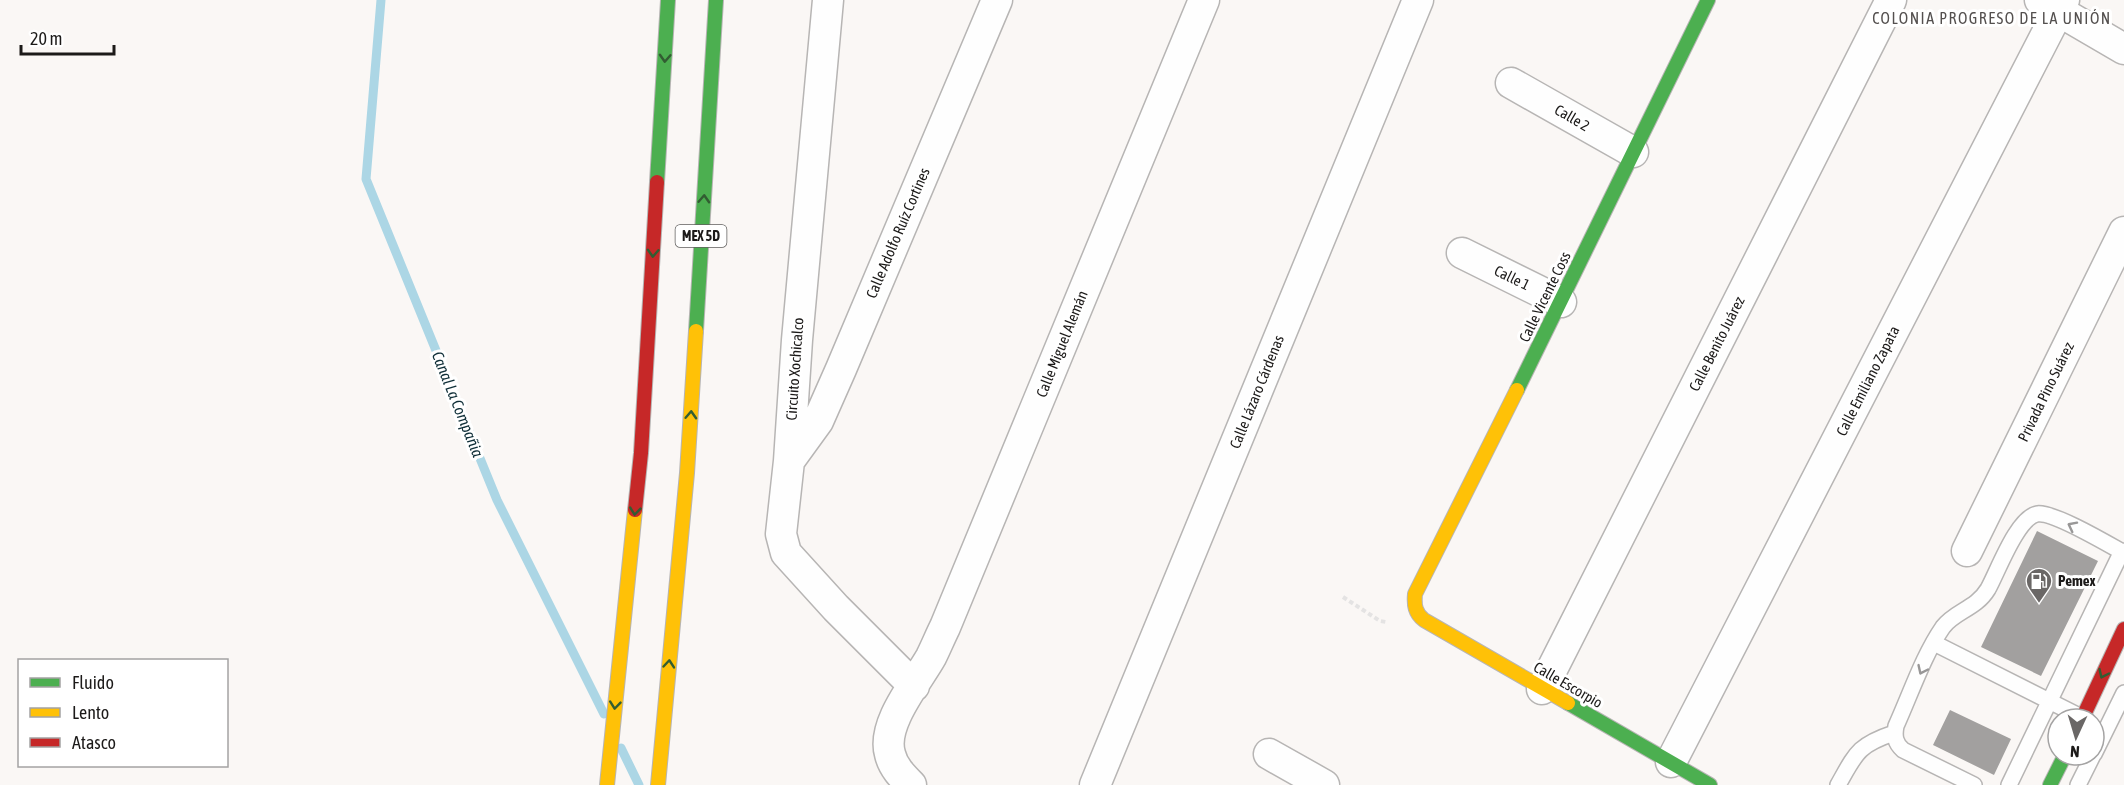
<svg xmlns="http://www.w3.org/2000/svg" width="2124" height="785" viewBox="0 0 2124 785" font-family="'Asap Condensed',sans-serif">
	<rect width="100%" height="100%" fill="#faf7f5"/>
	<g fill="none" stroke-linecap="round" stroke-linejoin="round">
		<path stroke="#acd6e5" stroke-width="9" d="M381,0L366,179L497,500L604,714
			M621,748L639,785"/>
	</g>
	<path fill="#a2a09f" d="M2037,531L2098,561L2041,676L1981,647Z
		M1950,710L2011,739L1994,775L1933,745Z"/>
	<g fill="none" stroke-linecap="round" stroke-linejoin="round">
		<g stroke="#b7b5b4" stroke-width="18">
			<path id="lane" d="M1934,643L2083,718
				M2094,754L2124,693
				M1838,785C1856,753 1858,745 1894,733
				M1974,785L1903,750C1895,743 1894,736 1896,726C1911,693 1923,656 1943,627C1955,611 1976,609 1988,589C1998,571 2017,518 2037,514C2052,511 2108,544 2124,553
				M2009,785L2122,551
				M2078,785L2093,755"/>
		</g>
		<g stroke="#b7b5b4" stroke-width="33">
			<path id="street" d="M828,0L797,340L789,461L781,534L786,553L836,608L914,686
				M2040,0L2124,49
				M1511,83L1633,152
				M1462,253L1561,302
				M789,461L818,421L841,369L997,0
				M1967,551L2124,232
				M1542,689L1891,0
				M1269,754L1324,785
				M1671,762L2064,0
				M911,785C902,776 893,767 890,754C881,724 917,682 931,657C936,647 940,637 945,627L1204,0
				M1095,785L1418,0"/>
		</g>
		<g stroke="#b7b5b4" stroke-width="16">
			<path id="fast" d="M657,182L668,0
				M696,331L716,0
				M1517,390L1708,0
				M1568,703L1710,785
				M2050,785L2065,755"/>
		</g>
		<g stroke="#b7b5b4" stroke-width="16">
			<path id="slow" d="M1517,390L1415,594C1414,605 1415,613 1424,620L1568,703
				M607,785L635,510
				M658,785L687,473L696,331"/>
		</g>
		<g stroke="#b7b5b4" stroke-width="16">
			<path id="jam" d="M635,510L641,453L657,182
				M2082,719L2124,629"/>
		</g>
		<path stroke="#e4e3e3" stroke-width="4" stroke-dasharray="4.5 3" stroke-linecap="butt" d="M1343,597L1380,621L1386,622"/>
		<use href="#lane" stroke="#fefefe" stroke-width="15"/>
		<use href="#street" stroke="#fefefe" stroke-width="30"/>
		<use href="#fast" stroke="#4caf50" stroke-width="14"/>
		<use href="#slow" stroke="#ffc107" stroke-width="14"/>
		<use href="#jam" stroke="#c62828" stroke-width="14"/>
	</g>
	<defs><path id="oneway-chevron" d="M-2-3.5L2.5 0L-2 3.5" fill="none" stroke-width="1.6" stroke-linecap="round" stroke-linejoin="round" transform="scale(1.5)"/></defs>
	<g stroke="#325d32">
		<use href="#oneway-chevron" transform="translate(665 58) rotate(93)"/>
		<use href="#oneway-chevron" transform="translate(704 199) rotate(-87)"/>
		<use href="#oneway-chevron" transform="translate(653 253) rotate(93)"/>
		<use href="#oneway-chevron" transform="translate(691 415) rotate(-87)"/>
		<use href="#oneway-chevron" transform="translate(635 511) rotate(96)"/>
		<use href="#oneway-chevron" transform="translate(669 664) rotate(-85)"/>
		<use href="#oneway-chevron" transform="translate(2103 674) rotate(115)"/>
		<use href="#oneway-chevron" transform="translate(615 705) rotate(96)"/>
	</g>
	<g stroke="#989797">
		<use href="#oneway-chevron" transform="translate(2072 526) rotate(-153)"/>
		<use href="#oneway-chevron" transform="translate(1922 670) rotate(115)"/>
	</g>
	<defs>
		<g id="fuel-pin" transform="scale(1.35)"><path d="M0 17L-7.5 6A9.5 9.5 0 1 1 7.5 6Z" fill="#6a6766" stroke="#fff"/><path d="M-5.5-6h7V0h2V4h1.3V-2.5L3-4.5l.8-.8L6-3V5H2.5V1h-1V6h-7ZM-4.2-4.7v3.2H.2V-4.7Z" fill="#fff"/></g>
	</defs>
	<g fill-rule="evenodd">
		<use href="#fuel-pin" x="2039" y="581"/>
	</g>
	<g text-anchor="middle" stroke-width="6" stroke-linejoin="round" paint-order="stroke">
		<rect fill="#fff" stroke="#605f5e" stroke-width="1.5" x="675.5" y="225" width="51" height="22" rx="4.5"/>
		<g font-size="14" font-weight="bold" fill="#1c1a19">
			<text x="701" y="241">MEX 5D</text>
		</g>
		<g font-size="15" fill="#1c1a19" stroke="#fff">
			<text transform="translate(1572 118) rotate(30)" y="5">Calle 2</text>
			<text transform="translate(898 233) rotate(-67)" y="5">Calle Adolfo Ruíz Cortines</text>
			<text transform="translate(1512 278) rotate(26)" y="5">Calle 1</text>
			<text transform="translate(1545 297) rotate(-64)" y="5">Calle Vicente Coss</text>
			<text transform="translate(1062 344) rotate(-68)" y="5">Calle Miguel Alemán</text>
			<text transform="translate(1717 344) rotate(-63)" y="5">Calle Benito Juárez</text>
			<text transform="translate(795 369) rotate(-86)" y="5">Circuito Xochicalco</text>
			<text transform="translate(1868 381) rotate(-63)" y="5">Calle Emiliano Zapata</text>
			<text transform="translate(1257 392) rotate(-68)" y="5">Calle Lázaro Cárdenas</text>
			<text transform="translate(2046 392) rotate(-64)" y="5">Privada Pino Suárez</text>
			<text transform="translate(1568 685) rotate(30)" y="5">Calle Escorpio</text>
		</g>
		<g font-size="15" font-weight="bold" fill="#1c1a19" stroke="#fff" text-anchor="start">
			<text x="2058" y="586">Pemex</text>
		</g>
		<g font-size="16" letter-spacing="1.5" fill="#54504f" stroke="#fff">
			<text x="1992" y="24">COLONIA PROGRESO DE LA UNIÓN</text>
		</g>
		<g font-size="16" font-style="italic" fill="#102f38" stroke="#fff">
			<text transform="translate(458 404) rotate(68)" y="6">Canal La Compañia</text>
		</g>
	</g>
	<rect x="18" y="659" width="210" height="108" fill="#ffffff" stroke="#a4a3a3" stroke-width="1.5"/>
	<rect x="30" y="678" width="30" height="9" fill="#4caf50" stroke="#a4a3a3" stroke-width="1.5"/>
	<text x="72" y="689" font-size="18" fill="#1c1a19">Fluido</text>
	<rect x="30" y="708" width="30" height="9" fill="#ffc107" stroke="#a4a3a3" stroke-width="1.5"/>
	<text x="72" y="719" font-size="18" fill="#1c1a19">Lento</text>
	<rect x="30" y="738" width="30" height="9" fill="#c62828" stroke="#a4a3a3" stroke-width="1.5"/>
	<text x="72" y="749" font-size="18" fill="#1c1a19">Atasco</text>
	<g transform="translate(2076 737) rotate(184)"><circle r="28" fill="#ffffff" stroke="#a4a3a3" stroke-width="1.5"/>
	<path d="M0-4.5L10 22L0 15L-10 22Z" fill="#6a6766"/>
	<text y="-9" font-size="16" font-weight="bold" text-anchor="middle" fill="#1c1a19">N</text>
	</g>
	<path d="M21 45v9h93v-9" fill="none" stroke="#1c1a19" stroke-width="3"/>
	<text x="30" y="45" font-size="18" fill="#1c1a19" stroke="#ffffff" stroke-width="4.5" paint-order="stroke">20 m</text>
</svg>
